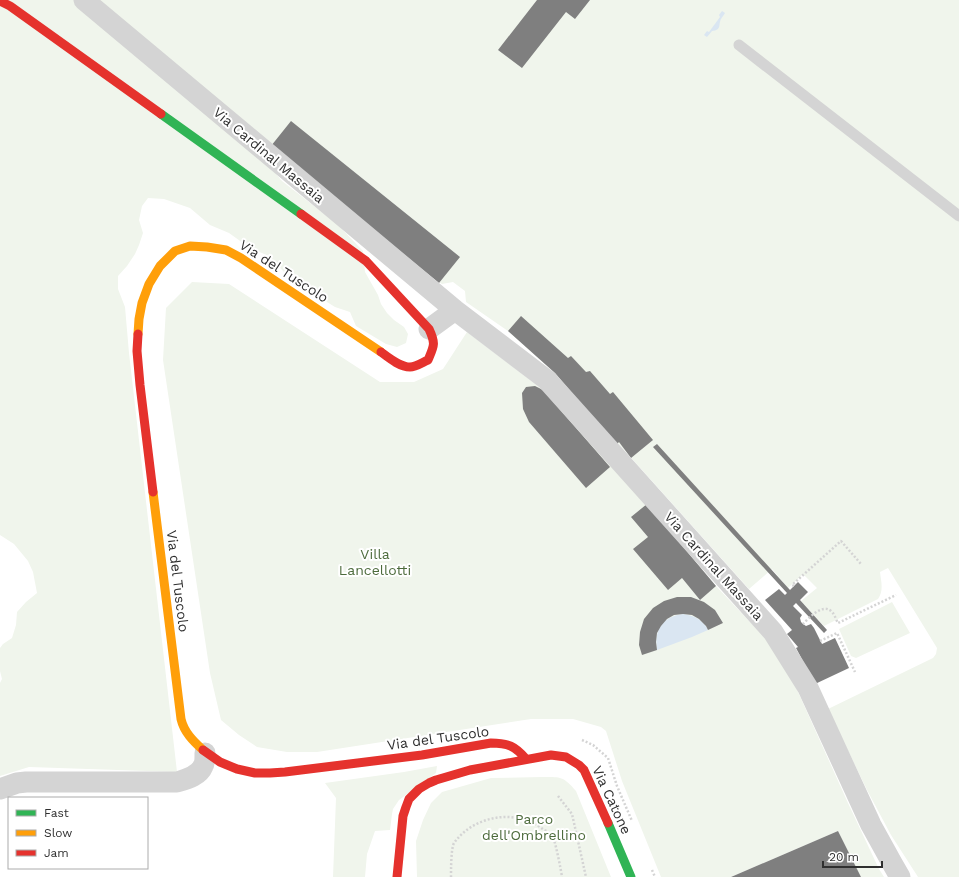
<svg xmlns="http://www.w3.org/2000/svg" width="959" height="877" viewBox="0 0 959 877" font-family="'Work Sans',sans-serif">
	<rect width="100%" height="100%" fill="#fff"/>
	<path fill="#f0f5ec" d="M0,0H959V877H918L891,835L867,790L828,709L933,658L936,654L937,648L888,568L880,572C881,581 884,591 878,599L824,626L801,601L817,588L803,574L788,588L772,569L749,589L555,373L508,331L466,302L465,291L453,282L442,284L272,169L282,181L337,224L363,251L365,272L378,295L381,304L387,313L394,320L404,327L408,334L406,343L397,347L386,344L356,326L350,312L335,307L298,284L284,272L269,256L250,248L229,233L210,225L190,208L164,199L148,198L142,206L139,220L143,233L139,245L135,254L127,266L118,276V289L125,307L129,353L177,772L29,767L0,776V683L2,679L0,671V648L3,644L12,638L16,625L17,612L26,602L37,593L33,572L28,561L14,544L0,535Z
		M192,282L229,284L380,382H414L443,369L467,332L543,390L647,504L716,586L766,639L794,683L848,803L879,869L884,877H861L838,831L731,877H661L622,781L606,731L601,727L573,719H531L317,752H287L257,747L239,735L221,720L210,673L163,360L166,308Z
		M892,602L910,633L856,658L851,656L839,629Z
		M437,766L436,773L399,800L393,809L392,814L390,830L375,831L367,854L365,877H333L336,798L325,783L404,772Z
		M542,777C561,777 563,776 576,791L611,877H417L416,841L423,820L431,803L442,792L491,778Z"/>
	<path fill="#dae6f2" d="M722,11L725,13C724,15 722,17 721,19C718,25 722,30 712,31L707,37L704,35L707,31L709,32L720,17L719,15Z
		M683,614C694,616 703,619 708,630L692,637L657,650C654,630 662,617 683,614Z"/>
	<path fill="#7f7f7f" d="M537,0H590L575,19L566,12L522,68L498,50Z
		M291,121L460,257L439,283L271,146Z
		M521,316L568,358L571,356L586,372L590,371L610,394L613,392L653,440L631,458L619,442L616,445L555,373L508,331Z
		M535,386L543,390L610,467L586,488L529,422L523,409L522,393L526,387Z
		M657,444L790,590L798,582L808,592L800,600L827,630L824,633L796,603L793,606L802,615L800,618L801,622L803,624L806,626L811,624L814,628L822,644L835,638L849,668L815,684L796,648L798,647L787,634L792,630L765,600L779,589L785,595L787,593L653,447Z
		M647,504L716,586L700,600L682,578L668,590L633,549L648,537L631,517Z
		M677,597H691L704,602L715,610L723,623L708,630L706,626L699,619L692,615L683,614L674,615L667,619L661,626L657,633L656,642L657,650L642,655L639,645L640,632L644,619L653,608L664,601Z
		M838,831L861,877H731Z"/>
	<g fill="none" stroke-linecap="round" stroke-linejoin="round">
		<path stroke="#d4d4d4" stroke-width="2.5" stroke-dasharray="2 2" stroke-linecap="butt" d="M794,586L792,585L841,541L861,564
			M803,624C809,618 823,602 832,612C835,615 836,620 838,623L896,595
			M820,641L837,633L855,672
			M582,740L593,745L608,758L617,786L632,821
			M558,796L572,814L586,877
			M652,870L655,877
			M451,877C451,870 451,848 454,843C474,815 517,808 544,830C547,831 550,833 552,835C555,839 561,870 562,877"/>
		<path stroke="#d4d4d4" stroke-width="11" d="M739,45L959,216"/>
		<path stroke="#d4d4d4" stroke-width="21" d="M84,0L455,310L547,380L773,632L808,688L871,825L892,863L900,877
			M429,329L455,310
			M0,789L17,783L26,782H177C187,779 199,776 203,766C205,763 205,757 205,753"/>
		<path stroke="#30b455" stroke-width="9" d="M161,114L301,214
			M608,823L631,877"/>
		<path stroke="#ff9f0a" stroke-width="9" d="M138,334L139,319L142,303L149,284L160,266L175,251L190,246L207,247L226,250L241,258L381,352
			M153,492L181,719C184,732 193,741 203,750"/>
		<path stroke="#e5322d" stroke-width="9" d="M0,1L10,6L161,114
			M301,214L366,261L429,329C436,344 434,346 428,360C423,362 416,367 410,367C400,367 389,358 381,352
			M138,334L137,351L140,385L153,492
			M203,750L220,762L237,769L255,773H270L285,772L422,755L491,743C508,743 515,746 526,759
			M397,877L403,816L406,807L409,799L419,789L429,783L436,780L470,770L551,755L566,757L579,765L584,770L608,823"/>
	</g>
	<g text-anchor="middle" stroke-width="4" stroke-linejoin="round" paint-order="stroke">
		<g font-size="14" fill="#2f2f2f" stroke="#fff">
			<text transform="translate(269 155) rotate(40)" y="5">Via Cardinal Massaia</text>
			<text transform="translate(284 271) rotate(33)" y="5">Via del Tuscolo</text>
			<text transform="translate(714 566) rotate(48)" y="5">Via Cardinal Massaia</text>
			<text transform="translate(178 581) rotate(83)" y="5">Via del Tuscolo</text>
			<text transform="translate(438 738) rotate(-8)" y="5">Via del Tuscolo</text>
			<text transform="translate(612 800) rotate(65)" y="5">Via Catone</text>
		</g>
		<g font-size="14" fill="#4d6b3c" stroke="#fff">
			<text x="375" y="559">Villa<tspan x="375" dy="16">Lancellotti</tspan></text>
			<text x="534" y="824">Parco<tspan x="534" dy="16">dell'Ombrellino</tspan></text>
		</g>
	</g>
	<rect x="8" y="797" width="140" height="72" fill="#ffffff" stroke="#acacac"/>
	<rect x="16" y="810" width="20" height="6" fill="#30b455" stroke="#acacac"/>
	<text x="44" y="817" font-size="12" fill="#2f2f2f">Fast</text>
	<rect x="16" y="830" width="20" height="6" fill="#ff9f0a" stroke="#acacac"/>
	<text x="44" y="837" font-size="12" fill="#2f2f2f">Slow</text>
	<rect x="16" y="850" width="20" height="6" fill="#e5322d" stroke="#acacac"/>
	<text x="44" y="857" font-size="12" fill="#2f2f2f">Jam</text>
	<path d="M823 861v6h59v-6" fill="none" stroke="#2f2f2f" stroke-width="2"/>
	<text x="829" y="861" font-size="12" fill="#2f2f2f" stroke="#ffffff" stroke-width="3" paint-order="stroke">20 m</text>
</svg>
